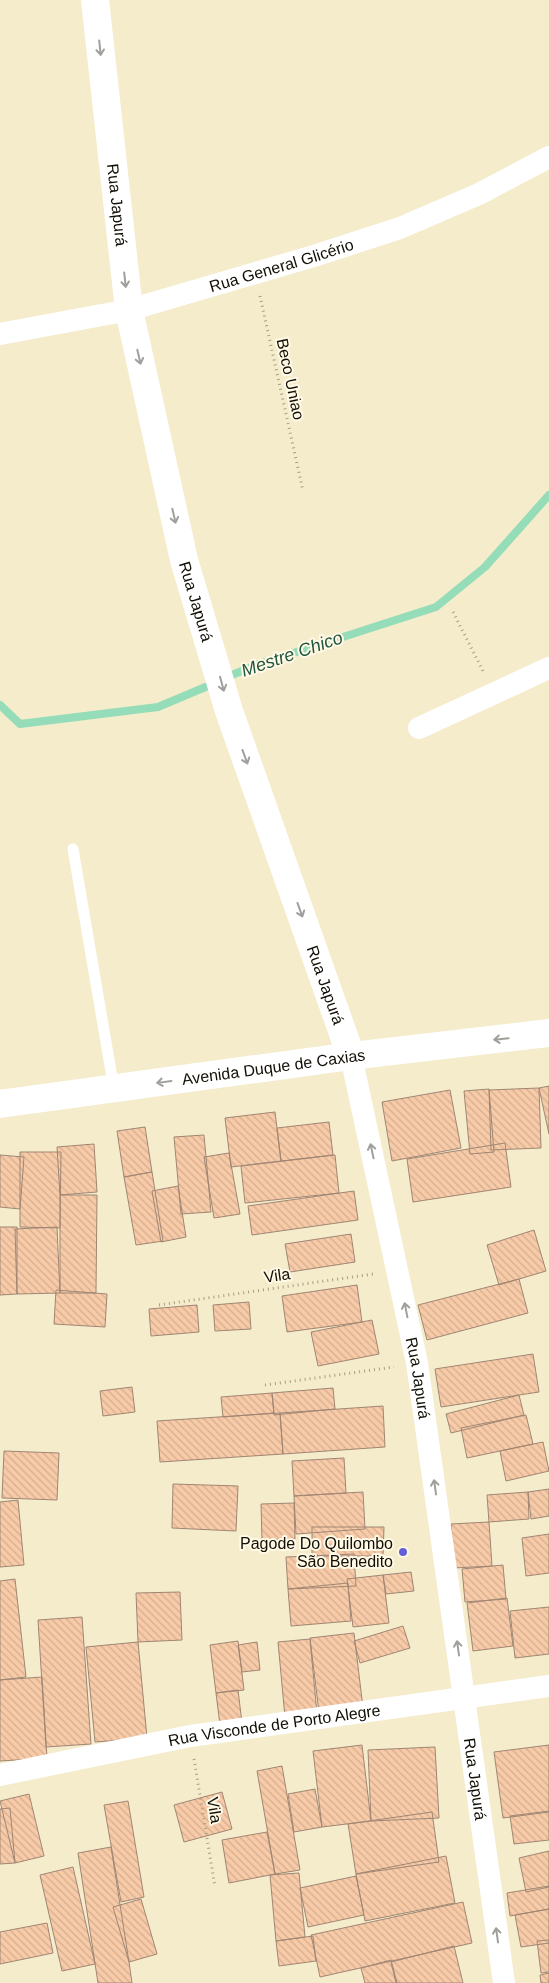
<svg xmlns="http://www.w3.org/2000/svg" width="549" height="1983" viewBox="0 0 549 1983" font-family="Helvetica,sans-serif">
	<defs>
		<pattern id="building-back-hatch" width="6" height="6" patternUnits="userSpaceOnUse" patternTransform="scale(1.25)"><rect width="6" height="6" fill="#f8cba8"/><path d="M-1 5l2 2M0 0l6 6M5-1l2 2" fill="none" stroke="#d4ad8f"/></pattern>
	</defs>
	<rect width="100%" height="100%" fill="#f5eccc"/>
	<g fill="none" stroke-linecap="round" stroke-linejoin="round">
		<path stroke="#95dcb9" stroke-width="8" d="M225,678L256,665L436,607L485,567L549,495
			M0,705L20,724L158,707L215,683"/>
	</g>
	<path fill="url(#building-back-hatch)" stroke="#a08673" d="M549,1086V1134L539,1088Z
		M539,1088L541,1148L491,1150L489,1090Z
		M489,1089L494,1152L470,1154L464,1091Z
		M450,1090L461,1148L392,1161L382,1102Z
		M275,1112L281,1161L231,1167L225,1118Z
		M329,1122L333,1155L281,1161L277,1128Z
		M145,1127L152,1172L124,1177L117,1131Z
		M204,1135L211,1212L181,1214L174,1137Z
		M505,1143L511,1187L413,1202L407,1159Z
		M94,1144L97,1192L60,1195L57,1147Z
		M20,1152H61L60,1228L20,1227Z
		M229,1153L240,1214L214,1218L204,1157Z
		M0,1155L24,1157L20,1209L0,1207Z
		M335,1155L339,1193L245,1203L241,1166Z
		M152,1172L163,1241L136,1245L124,1177Z
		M178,1186L186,1237L161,1242L152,1191Z
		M354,1191L358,1220L252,1235L248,1206Z
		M60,1195H97L96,1293H60Z
		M0,1227H17V1294L0,1295Z
		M57,1227L60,1293L17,1294L15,1229Z
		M534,1230L546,1271L499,1285L487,1245Z
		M351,1234L355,1262L290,1272L285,1244Z
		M519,1279L528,1313L427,1340L418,1305Z
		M357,1285L362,1322L287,1332L282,1296Z
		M56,1290L107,1294L105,1327L54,1324Z
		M249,1302L251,1329L215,1331L213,1305Z
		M197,1305L199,1332L151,1336L149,1309Z
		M372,1320L379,1354L318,1366L311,1332Z
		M533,1354L539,1392L441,1407L435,1369Z
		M132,1387L135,1412L103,1416L100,1391Z
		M333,1388L335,1409L274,1415L272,1393Z
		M272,1393L274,1413L223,1417L221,1397Z
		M519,1395L524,1415L451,1433L446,1414Z
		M383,1406L385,1447L283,1454L280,1413Z
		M280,1413L283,1454L160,1462L157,1421Z
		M526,1415L533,1444L467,1458L461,1428Z
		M543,1442L549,1471L506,1481L500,1451Z
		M4,1451L59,1453L57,1500L2,1498Z
		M344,1458L346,1493L294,1496L292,1461Z
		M173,1484L238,1486L236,1531L172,1528Z
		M549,1489V1516L531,1519L528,1492Z
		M363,1492L365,1529L296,1534L294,1496Z
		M528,1492L529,1519L489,1522L487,1495Z
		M18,1500L24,1565L0,1567V1502Z
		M294,1503L295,1539L262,1540L261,1504Z
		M489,1522L492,1566L454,1568L451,1524Z
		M312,1527H384L383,1556H312Z
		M549,1534V1573L526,1576L522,1538Z
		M354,1554L356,1586L288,1589L286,1557Z
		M503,1565L506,1599L465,1602L462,1569Z
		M411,1572L414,1591L386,1594L383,1575Z
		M383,1575L389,1623L353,1627L347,1579Z
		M15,1579L26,1677L0,1680V1581Z
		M348,1583L351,1621L291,1626L288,1589Z
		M180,1592L182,1640L138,1642L136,1593Z
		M507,1598L513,1646L473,1651L467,1603Z
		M549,1607V1654L515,1658L510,1611Z
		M82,1617L91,1744L46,1747L38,1620Z
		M403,1626L410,1648L360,1663L354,1641Z
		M354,1633L363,1708L319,1713L310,1638Z
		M310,1639L317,1714L285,1717L278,1642Z
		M238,1641L244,1690L216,1693L210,1645Z
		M138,1642L147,1738L95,1742L86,1647Z
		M257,1642L260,1670L242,1672L238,1645Z
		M42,1677L47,1758L0,1761V1680Z
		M238,1690L242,1723L220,1725L216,1693Z
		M362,1745L371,1821L322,1827L313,1751Z
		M549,1745V1812L503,1818L494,1752Z
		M435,1747L439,1818L371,1821L368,1750Z
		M282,1766L300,1870L275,1874L257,1771Z
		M315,1789L322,1827L294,1832L288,1794Z
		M222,1792L232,1829L184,1842L174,1805Z
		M29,1794L44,1856L15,1863L0,1801Z
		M128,1801L144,1897L121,1902L104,1805Z
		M10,1808L15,1863L0,1864V1809Z
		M549,1811V1840L514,1844L510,1816Z
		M432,1812L439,1862L356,1874L348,1824Z
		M267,1832L275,1874L229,1883L222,1840Z
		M111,1847L129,1962L132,1983H98L78,1853Z
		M549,1851V1887L526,1892L519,1858Z
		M446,1856L455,1903L365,1921L356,1874Z
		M73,1867L95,1964L62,1971L40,1875Z
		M299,1873L305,1937L276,1941L270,1875Z
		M356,1876L364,1915L308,1927L300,1888Z
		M549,1886V1909L510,1916L507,1893Z
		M141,1899L157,1954L129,1962L113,1907Z
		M463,1902L472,1943L320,1977L311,1935Z
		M549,1909V1943L521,1947L515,1915Z
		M47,1923L53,1953L0,1964V1932Z
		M313,1936L316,1961L279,1966L276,1941Z
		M549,1940V1972L541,1973L537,1941Z
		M454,1946L463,1983H396L391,1962Z
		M391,1960L397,1983H365L361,1968Z
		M549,1973V1983H541L540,1975Z"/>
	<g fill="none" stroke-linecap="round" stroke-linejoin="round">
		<path stroke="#a59e86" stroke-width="3" stroke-dasharray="1 4" stroke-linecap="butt" d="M260,296L303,491
			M453,612L483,671
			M159,1305L373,1274
			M265,1385L394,1367
			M194,1759L215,1887"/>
		<path stroke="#fff" stroke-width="11" d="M73,849L114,1089"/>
		<g stroke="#fff" stroke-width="22">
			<path id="s1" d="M0,334L129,310L317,255L400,228L479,194L549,157"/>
			<path d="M419,728L549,668"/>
			<path id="s2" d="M351,1056L417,1363L504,1983"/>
			<path id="s3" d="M0,1775L190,1736L549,1686"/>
		</g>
		<g stroke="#fff" stroke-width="28">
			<path id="s4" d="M95,0L129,310L184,560L229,711L351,1056"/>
			<path id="s5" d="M0,1104L351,1056L549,1033"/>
		</g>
	</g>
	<defs><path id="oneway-shaft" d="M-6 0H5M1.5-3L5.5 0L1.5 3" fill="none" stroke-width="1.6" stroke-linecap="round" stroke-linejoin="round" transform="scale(1.25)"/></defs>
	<g stroke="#a09f9b">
		<use href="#oneway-shaft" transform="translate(100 48) rotate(84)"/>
		<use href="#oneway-shaft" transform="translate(125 280) rotate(84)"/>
		<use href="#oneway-shaft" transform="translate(139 357) rotate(77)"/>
		<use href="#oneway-shaft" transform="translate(174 516) rotate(77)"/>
		<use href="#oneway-shaft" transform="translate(222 684) rotate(75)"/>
		<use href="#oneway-shaft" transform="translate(245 757) rotate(70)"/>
		<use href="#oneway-shaft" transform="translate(300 910) rotate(70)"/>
		<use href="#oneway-shaft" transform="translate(501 1039) rotate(174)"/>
		<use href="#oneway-shaft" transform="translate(164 1082) rotate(172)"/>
		<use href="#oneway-shaft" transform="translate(372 1151) rotate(-102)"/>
		<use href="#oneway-shaft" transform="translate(406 1310) rotate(-101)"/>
		<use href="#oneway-shaft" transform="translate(435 1487) rotate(-98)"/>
		<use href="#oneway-shaft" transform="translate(458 1648) rotate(-98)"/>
		<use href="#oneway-shaft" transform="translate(497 1935) rotate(-98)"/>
	</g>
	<circle fill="#655fd8" stroke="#fff9e6" stroke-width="2" cx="403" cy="1552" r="5"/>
	<g text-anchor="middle" stroke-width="4" stroke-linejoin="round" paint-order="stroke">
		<g font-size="16" fill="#120f05" stroke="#fff9e6">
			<text dy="6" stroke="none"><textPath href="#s4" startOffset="206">Rua Japurá</textPath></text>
			<text dy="6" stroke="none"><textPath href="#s1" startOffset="290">Rua General Glicério</textPath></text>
			<text transform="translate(291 379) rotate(78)" y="6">Beco Uniao</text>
			<text dy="6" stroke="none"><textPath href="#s4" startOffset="611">Rua Japurá</textPath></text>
			<text dy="6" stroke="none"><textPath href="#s4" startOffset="1016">Rua Japurá</textPath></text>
			<text dy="6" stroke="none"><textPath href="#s5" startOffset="276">Avenida Duque de Caxias</textPath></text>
			<text transform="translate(277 1275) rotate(-8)" y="6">Vila</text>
			<text dy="6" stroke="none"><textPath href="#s2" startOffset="329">Rua Japurá</textPath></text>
			<text dy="6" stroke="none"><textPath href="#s3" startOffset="279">Rua Visconde de Porto Alegre</textPath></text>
			<text dy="6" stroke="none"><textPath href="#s2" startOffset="734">Rua Japurá</textPath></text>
			<text transform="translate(215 1810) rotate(81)" y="6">Vila</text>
		</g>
		<g font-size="16" fill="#120f05" stroke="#fff9e6" text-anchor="end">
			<text x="393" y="1549">Pagode Do Quilombo<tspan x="393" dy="18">São Benedito</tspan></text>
		</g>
		<g font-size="18" font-style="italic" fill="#20563f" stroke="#fff9e6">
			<text transform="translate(292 654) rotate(-19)" y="6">Mestre Chico</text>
		</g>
	</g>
</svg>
